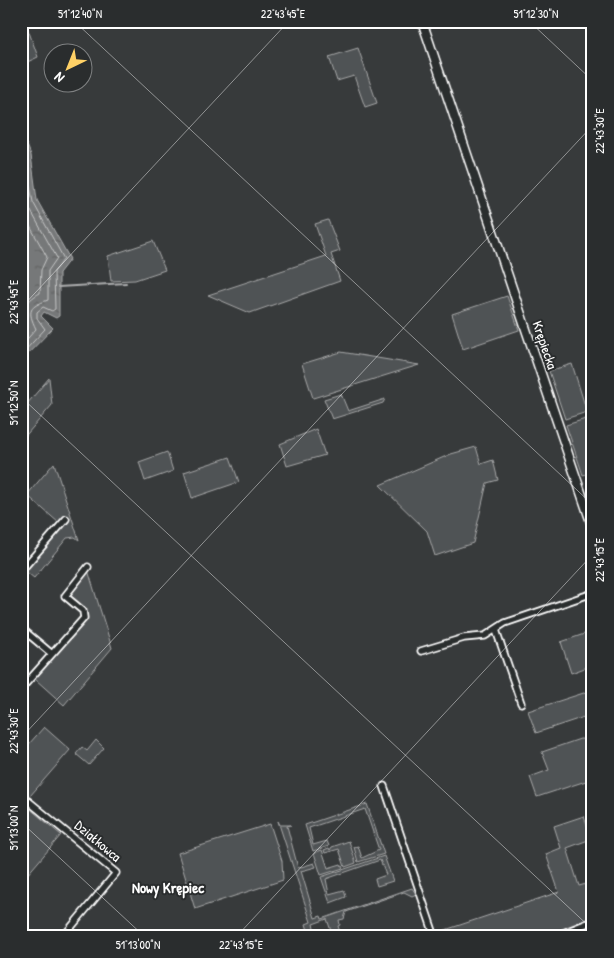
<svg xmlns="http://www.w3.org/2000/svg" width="614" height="958" viewBox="0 0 614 958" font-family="'Patrick Hand',sans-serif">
	<defs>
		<pattern id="water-ripples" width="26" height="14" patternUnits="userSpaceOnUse" patternTransform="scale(1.25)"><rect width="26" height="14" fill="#767879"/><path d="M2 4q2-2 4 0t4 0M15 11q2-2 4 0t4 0" fill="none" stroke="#616262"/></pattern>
	</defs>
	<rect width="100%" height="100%" fill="#373a3b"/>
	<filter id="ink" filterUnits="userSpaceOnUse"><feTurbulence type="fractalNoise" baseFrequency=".02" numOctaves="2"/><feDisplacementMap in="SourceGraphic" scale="10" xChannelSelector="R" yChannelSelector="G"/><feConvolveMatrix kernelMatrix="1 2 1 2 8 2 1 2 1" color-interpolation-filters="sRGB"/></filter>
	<g filter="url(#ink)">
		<path fill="#505354" stroke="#a8a9aa" d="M21,21H25L38,57L21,65Z
			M358,48L377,103L365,107L354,76L337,81L329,57Z
			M328,220L340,251L331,254L340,281L250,313L208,295L326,256L315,224Z
			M153,241L165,270L135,280L111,281L108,256Z
			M507,296L519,330L463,349L452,314Z
			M341,352L419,365L313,398L302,364Z
			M572,364L587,412L565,419L549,371Z
			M49,378L52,405L21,441V411Z
			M341,394L348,411L385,399L383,403L332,419L324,399Z
			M589,418L593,430V472L583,475L566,425Z
			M316,429L325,455L287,466L280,444Z
			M476,447L481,464L493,460L498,480L487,483L473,543L435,556L427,531L380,485L451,454Z
			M167,452L173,471L145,481L139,462Z
			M230,457L239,482L192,498L184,472Z
			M54,463L79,540L75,537L67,538L34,578L24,570L59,523L27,495Z
			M88,570L112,648L64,705L35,679L87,617L86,611L71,598V594Z
			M593,631V665L571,673L561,642Z
			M593,690V714L536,733L528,711Z
			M44,727L70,750L30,796L23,791L27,786L23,783L21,785V753Z
			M580,739L593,740V755L586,758L592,779L537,797L530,777L549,770L542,752Z
			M96,740L104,748L89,765L76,754L82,747L87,751Z
			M21,801L61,835L21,882Z
			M367,804L384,854L358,862L354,847L358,846L362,858L379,850L365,809L309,828L313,845L327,841L329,846L313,851L305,825Z
			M584,816L591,839L567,848L579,886L593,882V920L547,937H441L439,932L559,892L546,854L561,848L554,826Z
			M278,821L280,825H291L287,826L298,868L314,863L316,867L301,871L315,918L321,916L322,919L412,888L416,894L412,896L404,892L346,912L344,919L339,920L340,925L338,926L341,935L333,937L327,919L313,924L317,937H310L306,924L311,922Z
			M270,824L282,861L283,880L195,909L178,853Z
			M349,841L356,863L345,867L339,849L325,853L324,850L329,848L330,850L332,847Z
			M322,850L328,868L341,864L343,868L321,875L314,853Z
			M384,856L393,881L377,886L375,879L386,875L380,860L326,879L329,894L344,890L346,897L330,903L321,877Z"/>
		<path fill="url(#water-ripples)" stroke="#adaeaf" d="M21,130L31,155L37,200L70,259L59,273V316L56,318L44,312L41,316L53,328L21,361Z"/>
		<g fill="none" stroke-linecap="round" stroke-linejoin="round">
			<path stroke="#c8c9c9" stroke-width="1" d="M21,140L33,202L64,259L54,272L55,309L52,311L43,307L37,312V318L45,329L21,355
				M21,174L27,204L57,258L48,271V300C29,307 27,310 36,329L21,346
				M21,210L47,257L41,270L40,293C25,301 19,312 26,328L21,334"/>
			<path stroke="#adaeaf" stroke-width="2" d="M58,287L126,283"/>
			<g stroke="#fff" stroke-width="9">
				<path id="minor" d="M21,571L66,519
					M21,628L52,654
					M496,630L521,703
					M421,651L464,638L485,636L505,623L593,593
					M21,689L84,618L83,611L65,596L88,567
					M384,786L435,937
					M21,795L116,873L63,937
					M553,937L593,921"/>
			</g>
			<g stroke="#fff" stroke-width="11">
				<path id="tertiary" d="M422,21L593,528"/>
			</g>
			<use href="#minor" stroke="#2a2d2e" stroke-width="5.5"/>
			<use href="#tertiary" stroke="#2a2d2e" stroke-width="8"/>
		</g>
	</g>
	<path fill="none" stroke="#fff" stroke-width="1" stroke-opacity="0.45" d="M74,21L593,505M529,21L593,81M21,308L289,21M21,397L593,930M21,738L593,125M21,822L145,937M236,937L593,554"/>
	<g text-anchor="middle" stroke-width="4" stroke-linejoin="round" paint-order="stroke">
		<g font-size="14" fill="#fff" stroke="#2a2d2e">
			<text transform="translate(545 345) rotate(71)" y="5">Krępiecka</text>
			<text transform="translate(98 841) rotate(40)" y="5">Działkowca</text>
		</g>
		<g font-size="15" font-weight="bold" fill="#fff" stroke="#2a2d2e">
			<text x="168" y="893">Nowy Krępiec</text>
		</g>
	</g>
	<rect width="614" height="958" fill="none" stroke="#2a2d2e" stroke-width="55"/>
	<g transform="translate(68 68) rotate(223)"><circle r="24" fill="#2a2d2e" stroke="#7f8182"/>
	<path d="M0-4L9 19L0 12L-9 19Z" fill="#ffd166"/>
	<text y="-8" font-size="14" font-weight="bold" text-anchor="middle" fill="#ffffff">N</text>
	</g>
	<rect x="28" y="28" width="558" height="902" fill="none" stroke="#fff" stroke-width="2"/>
	<g font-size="12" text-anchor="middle" fill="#fff">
		<text x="80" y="18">51°12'40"N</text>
		<text x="283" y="18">22°43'45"E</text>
		<text x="536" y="18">51°12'30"N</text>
		<text transform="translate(600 131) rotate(-90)" y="4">22°43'30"E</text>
		<text transform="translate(14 302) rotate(-90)" y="4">22°43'45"E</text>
		<text transform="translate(14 403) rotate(-90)" y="4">51°12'50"N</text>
		<text transform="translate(600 560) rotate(-90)" y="4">22°43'15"E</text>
		<text transform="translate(14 731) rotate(-90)" y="4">22°43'30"E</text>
		<text transform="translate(14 828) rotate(-90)" y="4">51°13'00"N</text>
		<text x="138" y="949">51°13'00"N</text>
		<text x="241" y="949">22°43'15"E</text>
	</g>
</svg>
